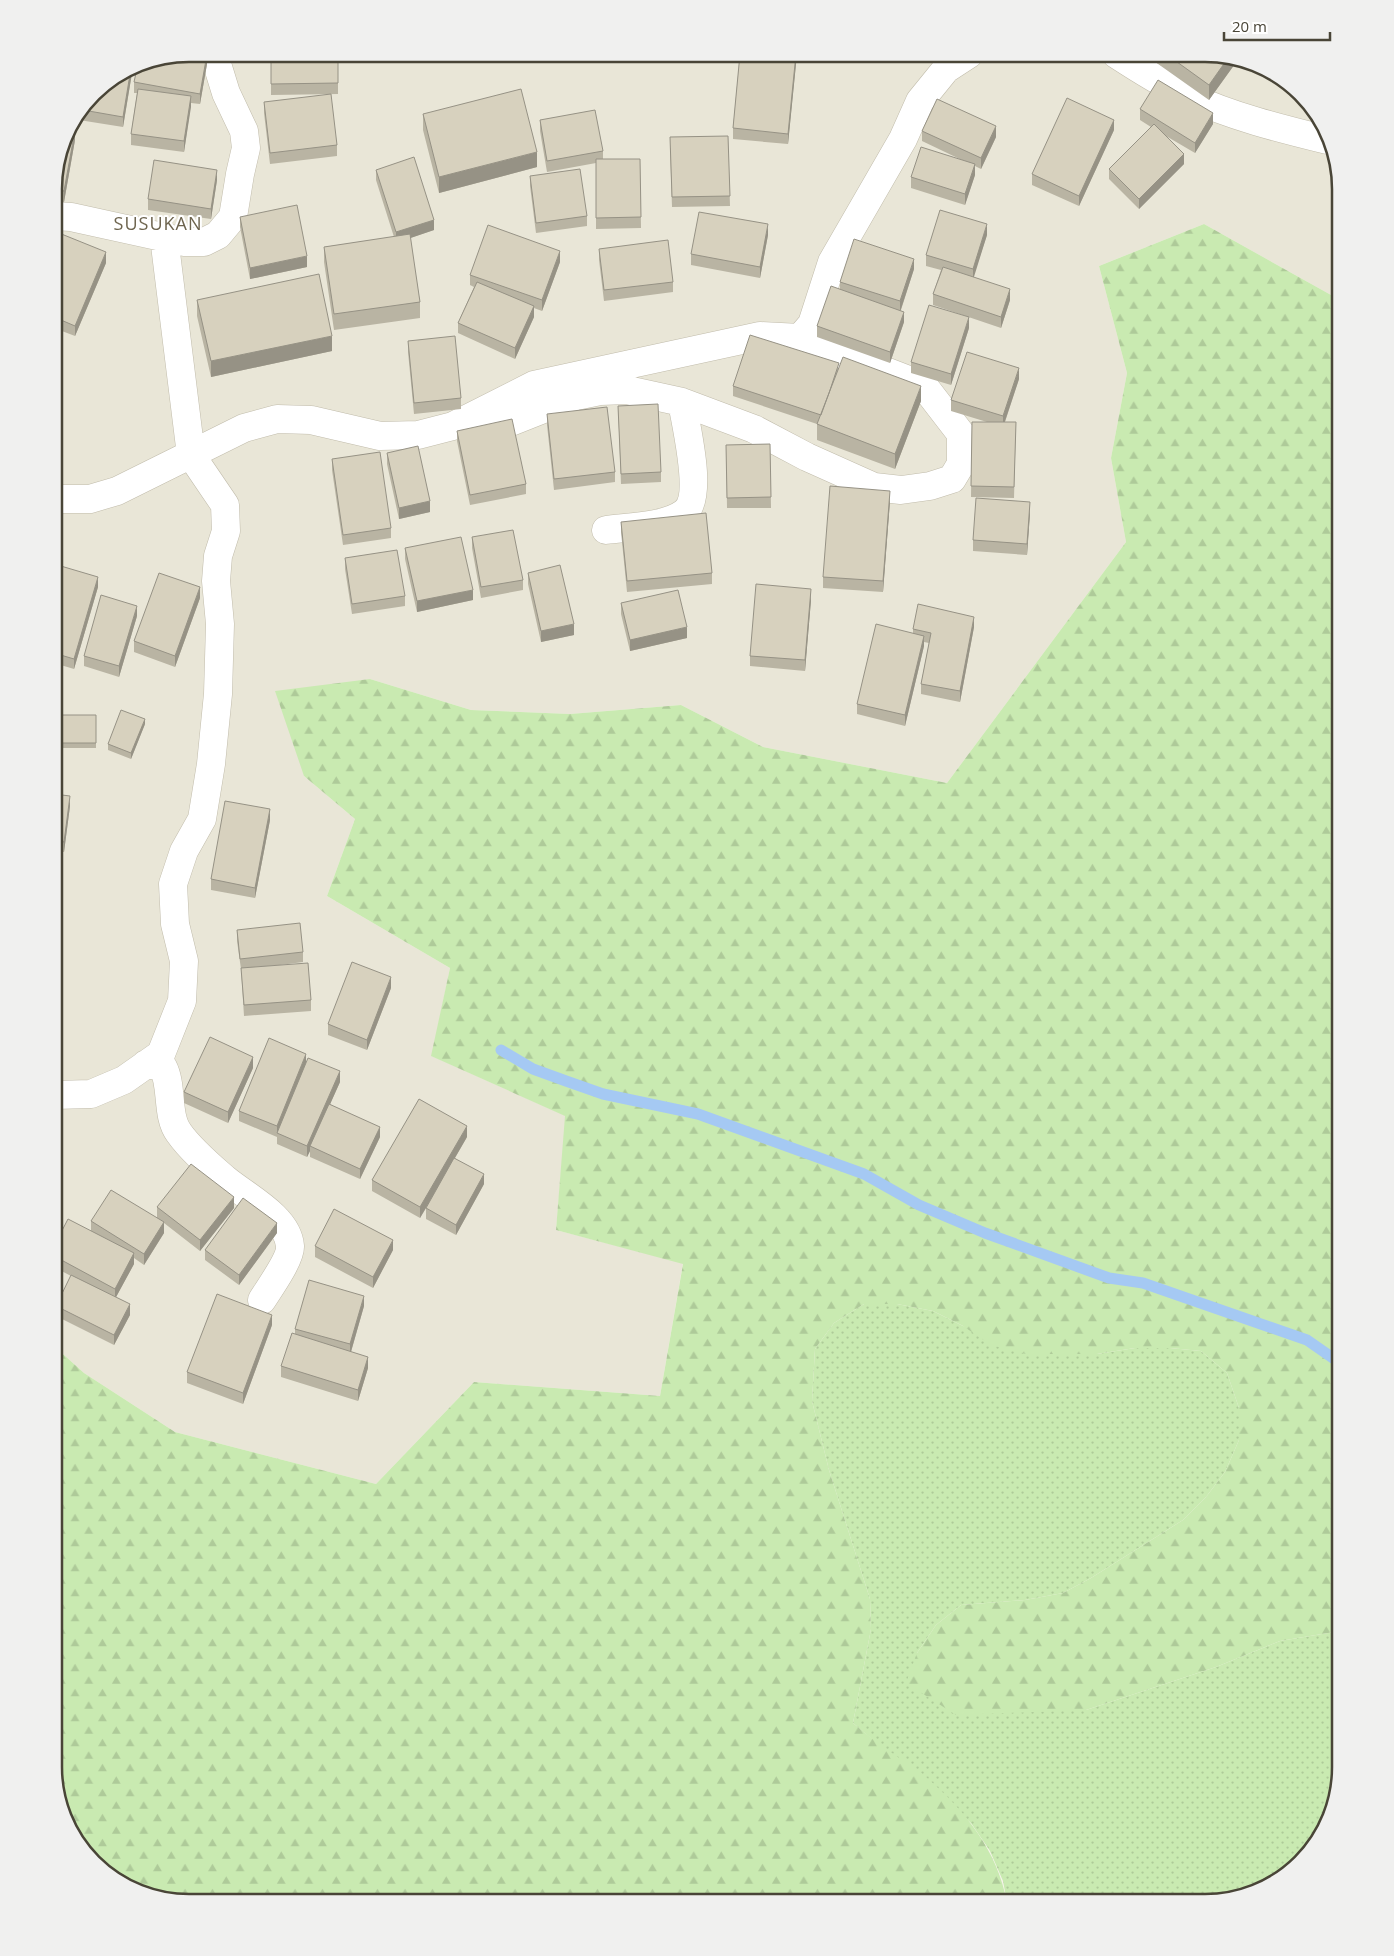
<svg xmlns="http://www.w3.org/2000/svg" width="1394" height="1956" viewBox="0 0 1394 1956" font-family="'Open Sans',sans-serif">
	<defs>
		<pattern id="grass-dots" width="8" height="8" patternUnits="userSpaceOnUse" patternTransform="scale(1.25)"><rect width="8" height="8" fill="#c9eab1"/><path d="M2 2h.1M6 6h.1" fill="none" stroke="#aeca99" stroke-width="1.8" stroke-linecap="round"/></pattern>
		<pattern id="forest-firs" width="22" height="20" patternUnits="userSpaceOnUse" patternTransform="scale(1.25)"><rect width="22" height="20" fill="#c9eab1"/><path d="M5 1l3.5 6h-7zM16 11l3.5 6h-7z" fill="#aeca99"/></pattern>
	</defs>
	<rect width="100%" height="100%" fill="#f5f3e9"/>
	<path fill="#e9e6d7" d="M189,54H1213L1273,72L1322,121L1340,189V300L1204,224L1099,266L1127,373L1111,458L1126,542L947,783L763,747L681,705L570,714L471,710L370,679L304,776L355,819L327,896L450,968L432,1056L566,1116L556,1230L683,1263L660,1396L474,1382L376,1484L175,1432L84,1373L54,1346V180L68,129L100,88L138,64Z"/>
	<path fill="url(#grass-dots)" d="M864,1304H897L933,1311L963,1326L1097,1354L1135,1348H1170L1201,1351L1227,1373L1239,1408V1440L1225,1472L1206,1497L1183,1520L1091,1578L1063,1593L1025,1600L961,1605L936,1625L917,1653L1086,1710L1216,1667L1280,1641L1340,1631V1767L1322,1835L1273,1884L1205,1902H1007L1003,1881L990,1851L971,1823L853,1723L871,1629L870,1599L829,1470L812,1401L815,1349L834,1323Z"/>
	<path fill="url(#forest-firs)" d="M1204,224L1340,300V1631L1280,1641L1216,1667L1086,1710L956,1715L906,1683L917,1653L936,1625L961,1605L1025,1600L1063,1593L1091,1578L1183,1520L1206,1497L1225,1472L1239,1440V1408L1227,1373L1201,1351L1170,1348H1135L1097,1354H1026L991,1345L963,1326L933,1311L897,1304H864L834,1323L815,1349L812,1401L829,1470L870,1599L871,1629L853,1723C867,1735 883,1747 899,1758C908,1764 919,1770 927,1778C966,1812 997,1850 1007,1902H181L121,1884L72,1835L54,1767V1346L84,1373L175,1432L376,1484L474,1382L660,1396L683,1264L556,1230L565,1116L431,1056L450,968L327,896L355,819L304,776L275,691L370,679L471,710L570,714L681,705L763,747L947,783L1126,542L1111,458L1127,373L1099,266Z"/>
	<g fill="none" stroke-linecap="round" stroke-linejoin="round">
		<path stroke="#a5c9f3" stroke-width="11" d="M501,1050L533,1069L566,1081L603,1094L698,1114L864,1174L919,1205L985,1233L1109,1278L1143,1283L1307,1340L1340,1363"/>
		<g stroke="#c1bcab" stroke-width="29">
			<path id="minor" d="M1116,54C1139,69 1163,84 1188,96C1230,116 1282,129 1327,140
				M54,216L71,217L185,242H204L218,235L233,217L240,174L246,148L244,131L226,93L214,54
				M476,428L503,425L576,396L600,391L627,390L682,402L754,429L807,457L874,487L901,490L930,486L952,479L961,464V434L924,386L800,338
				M54,499H90L117,491L244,428L277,419L311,420L380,436L418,435L453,426L534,385L760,336L800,338L812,324L832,262L903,139L920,101L946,69L969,54
				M606,530C628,527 665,527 684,513C704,498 686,426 682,402
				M146,1064L163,1067C173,1086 166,1116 179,1133C191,1150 209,1165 225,1179C245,1196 288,1217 290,1246C291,1258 269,1289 262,1300
				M54,1095L91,1094L124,1080L161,1054L182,1001L184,961L175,924L173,884L184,851L202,819L211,764L218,694L220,624L216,581L218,556L226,531L225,505L191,455L164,237"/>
		</g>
		<use href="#minor" stroke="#fff" stroke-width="28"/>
	</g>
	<path fill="#b9b4a3" d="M271,54H338V94L271,95Z
		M740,54H797L788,144L733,139V128Z
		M1144,54H1213L1237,61L1209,100Z
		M207,64L200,104L191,103L184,152L131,145V134L137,93H134V82Z
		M133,67L123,127L79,120V115L100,88Z
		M264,102L337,145V156L270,164L264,113Z
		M1140,109L1213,124L1195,153L1166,136L1184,164L1139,209L1109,179V169L1151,127L1140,120Z
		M423,114L537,167L439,193L423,130Z
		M540,120L603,151V159H640L641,228L596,229V163L547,172L540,131Z
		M1114,130L1079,206L1032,185V174Z
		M922,131L996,137L981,169L975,166V175L965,205L911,188V177L966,162L922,141Z
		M728,136L730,206L672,207L670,148Z
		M75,140L64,202L54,200V180Z
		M376,170L434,230L410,238L420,302V318L334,330L324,262V247L394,237L376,180Z
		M530,176L587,216V226L536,233L530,186Z
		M217,180L211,219L148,210V199Z
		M240,217L307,267L250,279L240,227Z
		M54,231L106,263L75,336L54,328Z
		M768,235L760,278L691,265V254Z
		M987,235L973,277L1010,300L1001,328L933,305V294L941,270L926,266V255Z
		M599,249L673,282V292L604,301L599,260Z
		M560,262L542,311L534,308V317L515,359L458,333V323L474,287L470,285V275Z
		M914,269L901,310L904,322L890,363L817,337V326L840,289V282Z
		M197,300L332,351L211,377L197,316Z
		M969,328L951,385L911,373V362Z
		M408,341L461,398V409L414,414L408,352Z
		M839,368L921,401L895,469L817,440V424L733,396V386Z
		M1019,379L1005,422H1016L1014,498L971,497L972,422H987L951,411V400Z
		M618,406L661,472V482L621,484Z
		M547,414L615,472V482L554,490L547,425Z
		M457,431L526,484V494L470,505L457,441Z
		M770,444L771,508H727L726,445Z
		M387,453L430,512L399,519L387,464Z
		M332,459L391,528V538L343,545L332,470Z
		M890,501L883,592L823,588V577Z
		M1030,513L1027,555L973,551V540Z
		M621,522L712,573V584L627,592L621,532Z
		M472,537L523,580V590L481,598L472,548Z
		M405,548L473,600L417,612L405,559Z
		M345,558L405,596V606L352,614L345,569Z
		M54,565L98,587L74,669L54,663Z
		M528,573L574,635L541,642L528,584Z
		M200,598L175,667L134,652V641Z
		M811,600L805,671L750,666V656Z
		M621,603L687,638L630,651L621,614Z
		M137,616L119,677L84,666V656Z
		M974,627L960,702L921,694V684L929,643L924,642V646L905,726L857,714V704L913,633V629Z
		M57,715H96V748H57Z
		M145,724L131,759L108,750V744Z
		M54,794L70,806L64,852L54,851Z
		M270,820L255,898L211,890V879Z
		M237,930L303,952V962L273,966L311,1000V1011L244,1016L241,969L237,941Z
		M391,988L367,1050L328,1035V1024Z
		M306,1064L340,1082L330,1104L380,1137L360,1179L310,1157V1151L307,1157L277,1144V1137L239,1121V1111Z
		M253,1068L228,1123L184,1103V1092Z
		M467,1137L455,1158L484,1184L456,1235L426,1219V1208L428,1205L420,1218L372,1191V1180Z
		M157,1207L234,1208L200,1251L164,1223V1233L144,1265L134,1258V1264L116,1297L130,1315L114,1345L56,1316V1306L71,1276L54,1267V1246L91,1231V1221L157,1218Z
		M277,1233L239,1285L205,1260V1250Z
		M315,1246L393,1250L373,1288L315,1257Z
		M364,1306L351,1352L368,1368L358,1401L281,1377V1366L295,1334V1329Z
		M272,1325L243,1404L187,1383V1372Z"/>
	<path fill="#969285" d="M207,54V64L200,104V94Z
		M796,54H797L788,144V134Z
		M1228,58L1237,61L1209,100V85Z
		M133,67L123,127V117L131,68Z
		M191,96V107L184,152V141Z
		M1213,113V124L1195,153V143Z
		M1114,120V130L1079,206V196Z
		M996,126V137L981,169V158Z
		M75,130V140L64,202V191Z
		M537,152V167L439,193V177Z
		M1184,154V164L1139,209V199Z
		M975,164V175L965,205V194Z
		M217,170V180L211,219V209Z
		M434,220V230L396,243V232Z
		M768,224V235L760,278V267Z
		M987,224V235L973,280V269Z
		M560,251V262L542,311V300Z
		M106,252V263L75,336V326Z
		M307,256V267L250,279V268Z
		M914,259V269L900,312V301Z
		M1010,289V300L1001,328V317Z
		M534,306V317L515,359V348Z
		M904,312V322L890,363V352Z
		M969,317V328L951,385V374Z
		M332,336V351L211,377V361Z
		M1019,368V379L1003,427V416Z
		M921,386V401L895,469V454Z
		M890,491V501L883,592V581Z
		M430,501V512L399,519V508Z
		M1030,502V513L1027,555V544Z
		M98,577V587L74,669V659Z
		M200,587V598L175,667V656Z
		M811,589V600L805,671V660Z
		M473,590V600L417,612V601Z
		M137,606V616L119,677V666Z
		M974,617V627L960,702V691Z
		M574,624V635L541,642V631Z
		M687,627V638L630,651V640Z
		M924,636V646L905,726V715Z
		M145,719V724L131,759V753Z
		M70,796V806L64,852V842Z
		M270,809V820L255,898V888Z
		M391,977V988L367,1050V1040Z
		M306,1054V1064L277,1133V1126Z
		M253,1057V1068L228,1123V1112Z
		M340,1071V1082L311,1147L310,1146V1151L307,1157V1146Z
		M467,1126V1137L420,1218V1207Z
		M380,1127V1137L360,1179V1169Z
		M484,1174V1184L456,1235V1225Z
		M234,1197V1208L200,1251V1240Z
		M164,1222V1233L144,1265V1254Z
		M277,1223V1233L239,1285V1275Z
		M393,1240V1250L373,1288V1277Z
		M134,1253V1264L115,1299V1289Z
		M364,1296V1306L350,1355V1344Z
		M130,1304V1315L114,1345V1335Z
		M272,1315V1325L243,1404V1393Z
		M368,1357V1368L358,1401V1390Z"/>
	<path fill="#d7d1be" stroke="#969285" d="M189,54H207L200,94L134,82L138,64Z
		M271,54H338V83L271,84Z
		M740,54H796L788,134L733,128Z
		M1166,54H1213L1228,58L1209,85Z
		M131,68L123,117L83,110L100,88Z
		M1158,80L1213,113L1195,143L1140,109Z
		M138,89L191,96L184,141L131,134Z
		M521,89L537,152L439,177L423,114Z
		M331,94L337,145L270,153L264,102Z
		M1067,98L1114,120L1079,196L1032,174Z
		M937,99L996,126L981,158L922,131Z
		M595,110L603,151L547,161L540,120Z
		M1154,124L1184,154L1139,199L1109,169Z
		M69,128L75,130L64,191L54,190V180Z
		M728,136L730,196L672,197L670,137Z
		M921,147L975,164L965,194L911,177Z
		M414,157L434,220L396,232L376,170Z
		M596,159H640L641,217L596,218Z
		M154,160L217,170L211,209L148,199Z
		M580,169L587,216L536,223L530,176Z
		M297,205L307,256L250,268L240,217Z
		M940,210L987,224L973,269L926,255Z
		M699,212L768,224L760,267L691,254Z
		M488,225L560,251L542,300L470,275Z
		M54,231L106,252L75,326L54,317Z
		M410,234L420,302L334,314L324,247Z
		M854,239L914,259L900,301L840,282Z
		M668,240L673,282L604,290L599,249Z
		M943,267L1010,289L1001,317L933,294Z
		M319,274L332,336L211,361L197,300Z
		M477,282L534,306L515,348L458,323Z
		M831,286L904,312L890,352L817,326Z
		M929,305L969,317L951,374L911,362Z
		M750,335L839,363L829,393L821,415L733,386Z
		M455,336L461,398L414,403L408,341Z
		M967,352L1019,368L1003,416L951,400Z
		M843,357L921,386L895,454L817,424Z
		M658,404L661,472L621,474L618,406Z
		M607,407L615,472L554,479L547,414Z
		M512,419L526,484L470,495L457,431Z
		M972,422H1016L1014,487L971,486Z
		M770,444L771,497L727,498L726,445Z
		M418,446L430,501L399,508L387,453Z
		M380,452L391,528L343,535L332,459Z
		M830,486L890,491L883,581L823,577Z
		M976,498L1030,502L1027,544L973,540Z
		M706,513L712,573L627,581L621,522Z
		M513,530L523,580L481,587L472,537Z
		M461,537L473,590L417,601L405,548Z
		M397,550L405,596L352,604L345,558Z
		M54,564L98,577L74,659L54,653Z
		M560,565L574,624L541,631L528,573Z
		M159,573L200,587L175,656L134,641Z
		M756,584L811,589L805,660L750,656Z
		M678,590L687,627L630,640L621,603Z
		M101,595L137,606L119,666L84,656Z
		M918,604L974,617L960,691L921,684L931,633L913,629Z
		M876,624L924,636L905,715L857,704Z
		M121,710L145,719L131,753L108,744Z
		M57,715H96V743H57Z
		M54,794L70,796L64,842L54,840Z
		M225,801L270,809L255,888L211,879Z
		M300,923L303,952L240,959L237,930Z
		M352,962L391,977L367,1040L328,1024Z
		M308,963L311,1000L244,1005L241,968Z
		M210,1037L253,1057L228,1112L184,1092Z
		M269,1038L306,1054L277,1126L239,1111Z
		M308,1058L340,1071L307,1146L277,1133Z
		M419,1099L467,1126L420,1207L372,1180Z
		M329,1104L380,1127L360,1169L310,1146Z
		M454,1158L484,1174L456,1225L426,1208Z
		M191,1164L234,1197L200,1240L157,1207Z
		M111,1190L164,1222L144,1254L91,1221Z
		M243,1198L277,1223L239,1275L205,1250Z
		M334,1209L393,1240L373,1277L315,1246Z
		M68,1219L134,1253L115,1289L54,1256V1246Z
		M71,1275L130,1304L114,1335L56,1306Z
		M309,1280L364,1296L350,1344L295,1329Z
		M217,1294L272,1315L243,1393L187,1372Z
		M292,1333L368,1357L358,1390L281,1366Z"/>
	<g text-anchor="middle" stroke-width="4" stroke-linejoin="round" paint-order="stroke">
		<g font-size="18" letter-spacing="1" fill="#6d644e" stroke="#fff">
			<text x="158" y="230">SUSUKAN</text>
		</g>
	</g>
	<path d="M0 0H1394V1956H0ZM189 62H1205A127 127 0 0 1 1332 189V1767A127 127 0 0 1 1205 1894H189A127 127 0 0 1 62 1767V189A127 127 0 0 1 189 62Z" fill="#f0f0ef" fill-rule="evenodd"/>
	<path fill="none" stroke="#494537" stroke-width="2.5" d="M189 62H1205A127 127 0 0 1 1332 189V1767A127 127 0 0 1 1205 1894H189A127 127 0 0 1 62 1767V189A127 127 0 0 1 189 62Z"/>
	<path d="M1224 32v8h106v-8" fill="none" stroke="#494537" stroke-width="2.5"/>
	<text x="1232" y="32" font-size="15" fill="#494537" stroke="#ffffff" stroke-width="4" paint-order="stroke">20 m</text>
</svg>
